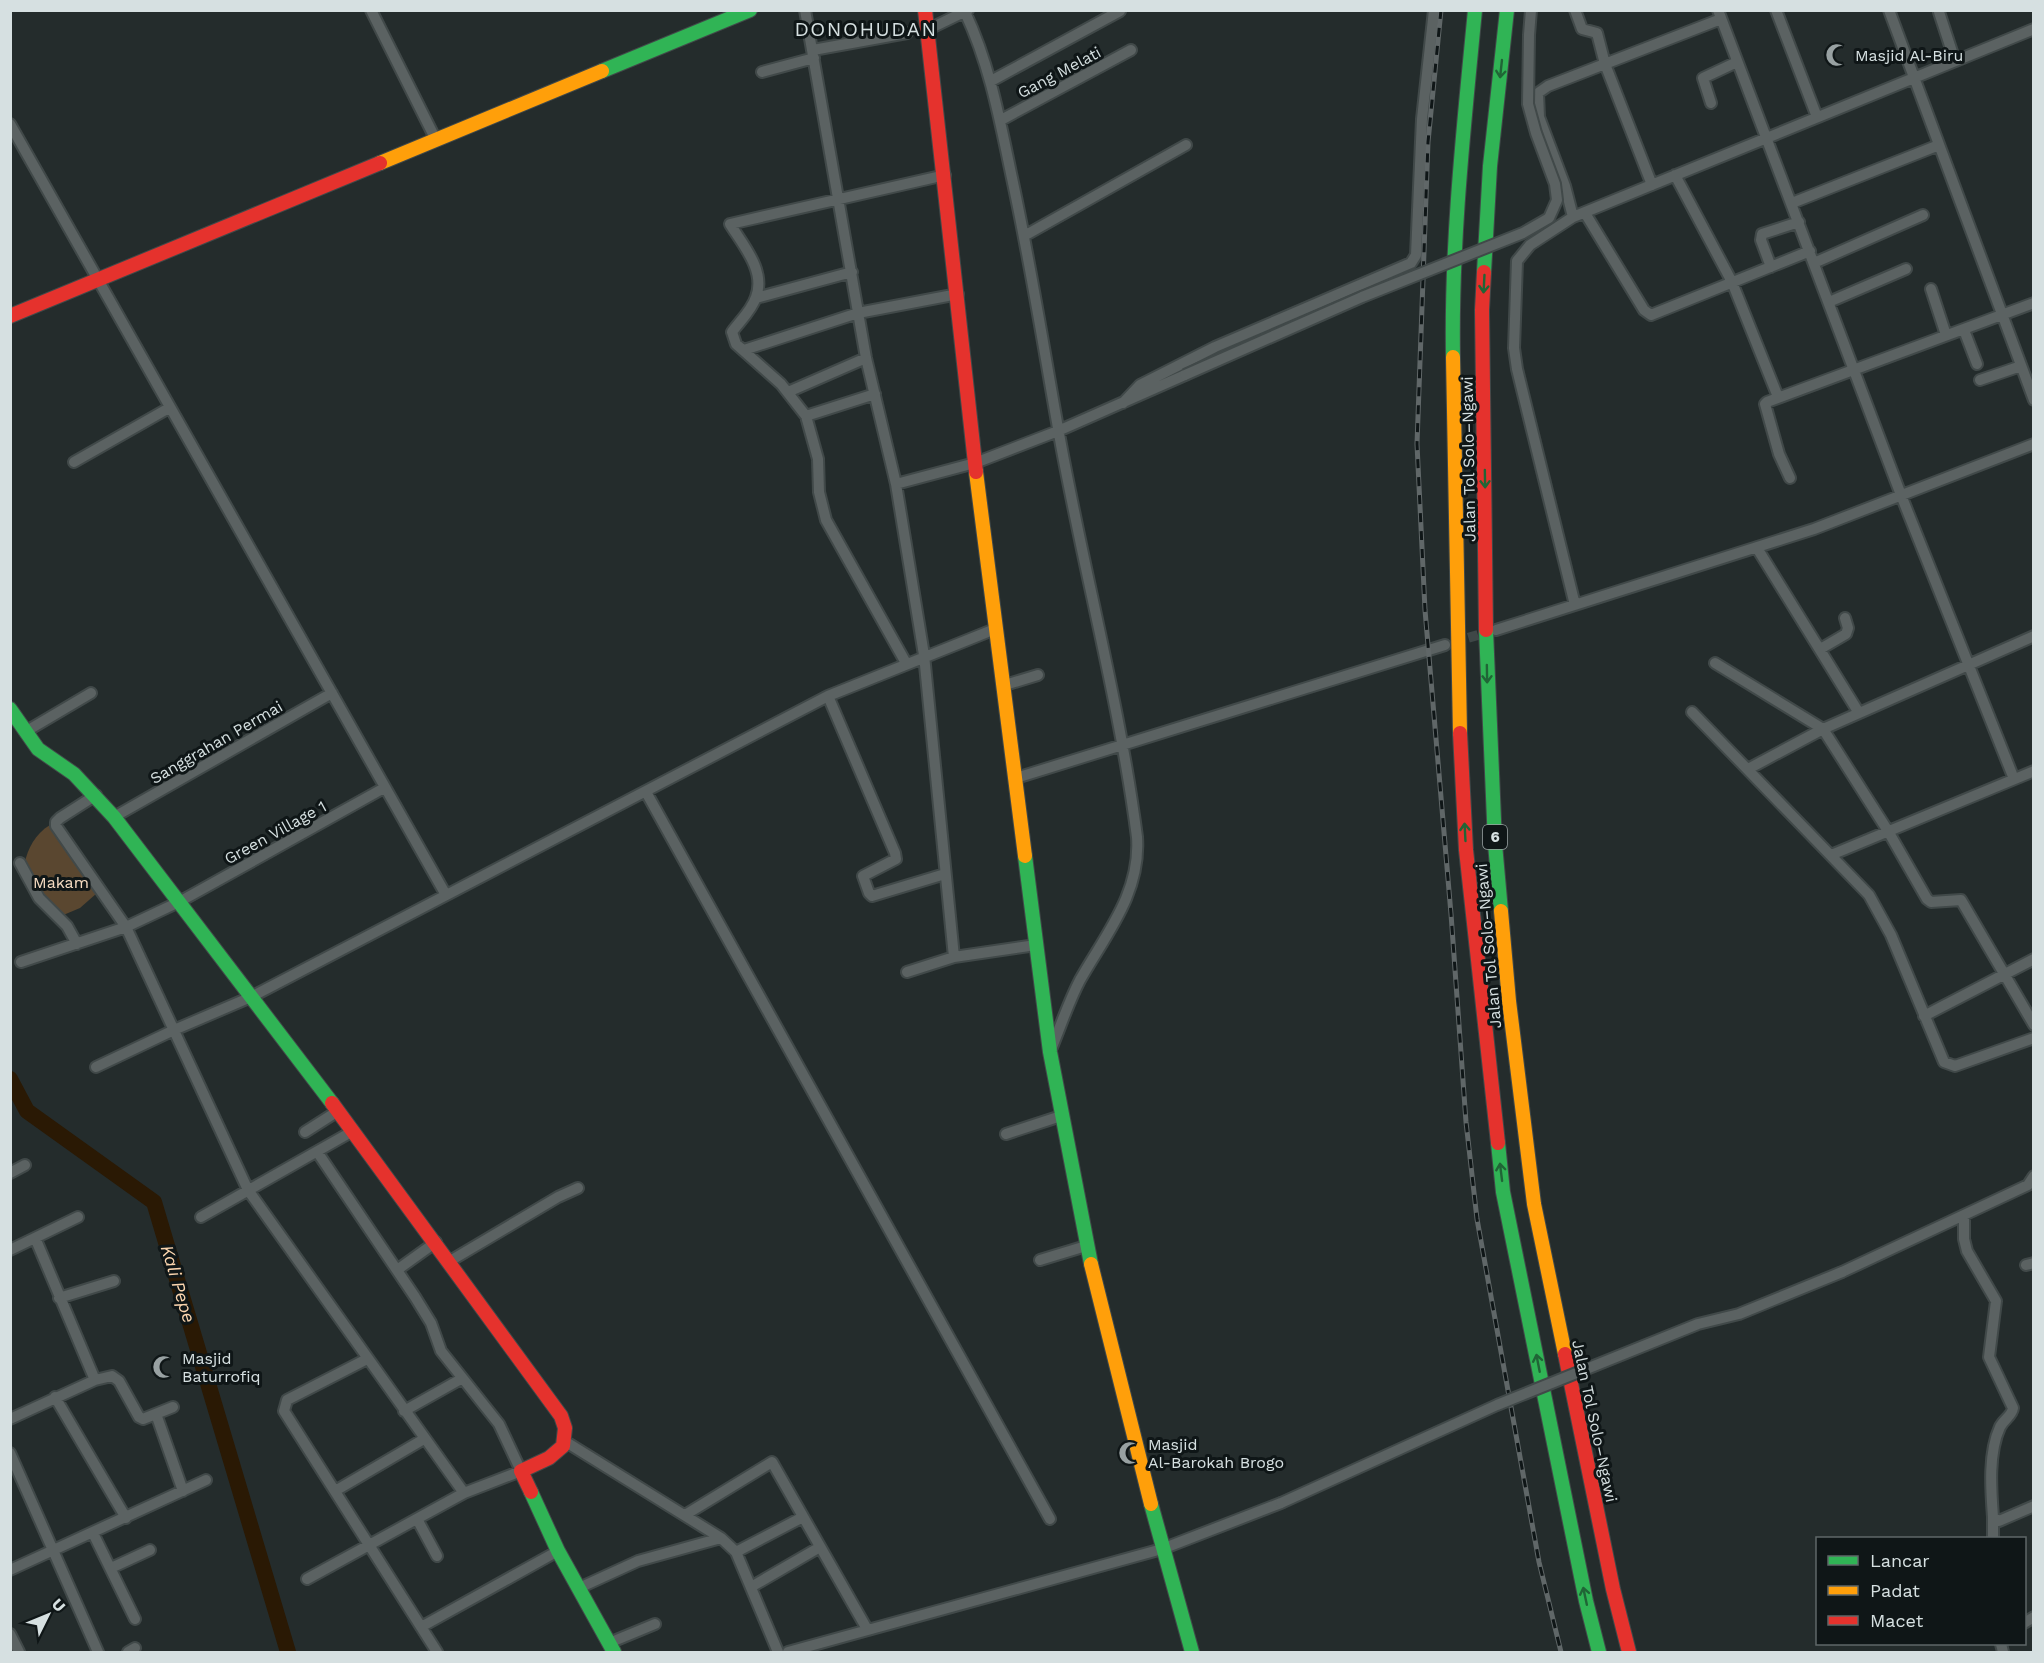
<svg xmlns="http://www.w3.org/2000/svg" width="2044" height="1663" viewBox="0 0 2044 1663" font-family="'Work Sans',sans-serif">
	<rect width="100%" height="100%" fill="#242c2c"/>
	<path fill="#5a4730" d="M50,825L97,893L80,908L61,916L51,908L24,865C28,848 35,834 50,825Z"/>
	<g fill="none" stroke-linecap="round" stroke-linejoin="round">
		<path stroke="#2a1904" stroke-width="16" d="M10,1079L27,1111L154,1202L288,1652"/>
		<path stroke="#3f4747" stroke-width="10" stroke-dasharray="10 5" stroke-linecap="butt" d="M1454,642L1488,632"/>
		<g stroke="#414949" stroke-width="14">
			<path id="street" d="M371,10L436,140
				M805,10L866,358L896,484L924,655L954,957
				M1575,10L1582,29L1597,33L1605,64L1652,185
				M1718,10L1901,495L2014,779
				M1776,10L1817,117
				M1889,10L2034,400
				M965,12C990,65 1000,121 1012,178C1030,261 1043,344 1058,428C1082,565 1119,699 1137,837C1141,893 1106,934 1080,980C1069,1001 1061,1025 1052,1047
				M1939,12L1955,61
				M929,29L968,10
				M1529,35L1531,10
				M813,50L907,33
				M762,72L814,58
				M991,81L1120,11
				M1711,103L1703,78L1737,62
				M1001,120L1131,50
				M10,124L446,895
				M1675,175L1732,282L1778,397
				M1792,203L1939,145
				M1585,213L1644,310L1651,315L1810,251
				M1573,217L1565,186L1539,117L1538,93L1548,86L1721,19
				M1024,236L1186,145
				M1814,263L1923,215
				M1771,267L1761,240L1762,234L1799,222
				M1931,289L1946,335
				M756,298L852,272
				M1829,302L1906,269
				M1964,330L1977,364
				M744,350L858,313L958,294
				M1980,380L2021,366
				M788,392L866,358
				M1123,403L1140,385L1215,347L1411,263L1416,255L1422,119L1434,10
				M806,416L875,394
				M74,462L169,408
				M1790,478L1779,454L1765,404L1767,402L2034,303
				M896,484L975,463L1058,431L1185,375
				M1757,548L1859,713
				M1575,605L1517,369L1514,348L1517,261L1530,245L1573,217L2034,29
				M1496,630L1814,529L2034,444
				M1822,648L1846,634L1848,628L1845,618
				M906,663L826,520L819,492L818,459L806,416L781,384L736,344L732,332C740,321 752,310 756,297C766,271 743,245 730,224L945,175
				M1715,663L1823,729L1888,831L1927,899L1931,902L1961,900L2034,1025
				M1005,685L1038,675
				M828,696L895,853L896,859L863,876L869,893L872,896L945,874
				M1692,712L1869,895L1891,935L1944,1062L1955,1066L2034,1038
				M25,732L91,693
				M1748,769L1823,729L2034,636
				M1016,778L1445,645
				M646,792L1050,1519
				M96,795L60,818L56,822V826L126,927L248,1190L464,1493
				M114,817L332,693
				M1831,855L2034,771
				M20,863L39,898L67,926L77,944
				M21,962L126,927L179,902L384,788
				M907,972L954,957L1036,945
				M1924,1016L2034,959
				M96,1067L174,1030L251,997L828,696L995,629
				M305,1132L338,1111
				M1006,1134L1061,1116
				M10,1173L25,1165
				M1964,1216V1239L1967,1251L1996,1301L1989,1357L2013,1408C2012,1416 2004,1419 2000,1427C1988,1453 1991,1490 1993,1517L1999,1521L2034,1506
				M201,1217L353,1131
				M36,1240L95,1380
				M10,1250L78,1217
				M1040,1260L1086,1246
				M450,1261L558,1197L578,1188
				M2026,1265L2034,1263
				M397,1270L436,1242
				M1842,1272L2028,1185L2034,1176
				M59,1298L114,1281
				M367,1359L287,1400L284,1411L437,1652
				M55,1397L126,1518
				M404,1411L461,1379
				M156,1414L183,1491
				M10,1419L95,1380L112,1376L119,1381L139,1417L143,1419L173,1407
				M566,1442L721,1538L736,1552L803,1517
				M10,1453L98,1652
				M335,1491L424,1439
				M685,1515L772,1462L867,1629
				M417,1519L437,1556
				M93,1533L135,1619
				M1993,1538V1517
				M736,1552L778,1652
				M111,1568L150,1550
				M10,1570L206,1480
				M307,1579L464,1493L521,1471L499,1424L441,1351L431,1323L415,1297L318,1153
				M751,1587L820,1547
				M579,1588L638,1561L721,1538
				M2024,1623L2034,1617
				M421,1627L558,1551
				M10,1634L19,1652
				M609,1643L655,1624
				M2001,1644L2003,1652
				M128,1652L135,1648
				M788,1652L1162,1549L1281,1503"/>
		</g>
		<g stroke="#414949" stroke-width="16">
			<path id="fast" d="M602,71L750,10
				M1484,272L1490,166L1507,10
				M1453,357C1451,241 1464,125 1475,10
				M1486,630L1495,844L1501,911
				M10,709L38,749L74,774L114,817L332,1103
				M1025,856L1050,1052L1091,1264
				M1498,1143L1503,1192L1586,1601L1599,1652
				M531,1492L558,1551L614,1652
				M1151,1504L1192,1652"/>
		</g>
		<g stroke="#414949" stroke-width="16">
			<path id="slow" d="M380,163L602,71
				M1453,357L1460,733
				M976,472L1025,856
				M1501,911L1509,1001L1534,1204L1565,1354
				M1091,1264L1151,1504"/>
		</g>
		<g stroke="#414949" stroke-width="16">
			<path id="jam" d="M925,10L976,472
				M1484,272L1482,310L1486,630
				M10,316L380,163
				M1460,733L1466,850L1498,1143
				M332,1103L561,1416L565,1428L563,1446L549,1458L521,1471L531,1492
				M1565,1354L1613,1589L1629,1652"/>
		</g>
		<use href="#street" stroke="#5b6262" stroke-width="10"/>
		<use href="#fast" stroke="#30b455" stroke-width="14"/>
		<use href="#slow" stroke="#ff9f0a" stroke-width="14"/>
		<use href="#jam" stroke="#e5322d" stroke-width="14"/>
		<g stroke="#606768" stroke-width="5">
			<path id="rail" d="M1441,10L1428,142L1417,444L1425,610L1451,914L1466,1122L1477,1219L1539,1562L1561,1652"/>
		</g>
		<use href="#rail" stroke="#0f1617" stroke-width="3" stroke-dasharray="9" stroke-linecap="butt"/>
		<g stroke="#414949" stroke-width="14" stroke-linecap="butt">
			<path id="street-bridge" d="M1185,375L1362,297L1523,233L1549,218L1557,200L1555,184L1536,133L1528,104L1529,35
				M1281,1503L1497,1405L1698,1324L1739,1314L1842,1272"/>
		</g>
		<use href="#street-bridge" stroke="#5b6262" stroke-width="10"/>
	</g>
	<defs><path id="oneway-shaft" d="M-6 0H5M1.5-3L5.5 0L1.5 3" fill="none" stroke-width="1.6" stroke-linecap="round" stroke-linejoin="round" transform="scale(1.5)"/></defs>
	<g stroke="#206536">
		<use href="#oneway-shaft" transform="translate(1501 69) rotate(96)"/>
		<use href="#oneway-shaft" transform="translate(1484 284) rotate(93)"/>
		<use href="#oneway-shaft" transform="translate(1485 479) rotate(89)"/>
		<use href="#oneway-shaft" transform="translate(1487 674) rotate(89)"/>
		<use href="#oneway-shaft" transform="translate(1465 832) rotate(-93)"/>
		<use href="#oneway-shaft" transform="translate(1501 1172) rotate(-97)"/>
		<use href="#oneway-shaft" transform="translate(1538 1363) rotate(-101)"/>
		<use href="#oneway-shaft" transform="translate(1585 1596) rotate(-102)"/>
	</g>
	<defs>
		<g id="mosque-bare" transform="scale(1.8)"><path d="M3.5-4.9A6 6 0 1 0 3.5 4.9A5 5 0 1 1 3.5-4.9Z" fill="#98a1a2" stroke="#0f1617" stroke-width="2.5" paint-order="stroke"/></g>
	</defs>
	<g fill-rule="evenodd">
		<use href="#mosque-bare" x="1837" y="55"/>
		<use href="#mosque-bare" x="164" y="1367"/>
		<use href="#mosque-bare" x="1130" y="1453"/>
	</g>
	<g text-anchor="middle" stroke-width="6" stroke-linejoin="round" paint-order="stroke">
		<rect fill="#0f1617" stroke="#9aa3a4" stroke-width="1.5" x="1483" y="825" width="24" height="24" rx="4.5"/>
		<g font-size="15" font-weight="bold" fill="#d6e0e1">
			<text x="1495" y="842">6</text>
		</g>
		<g font-size="16" fill="#d6e0e1" stroke="#0f1617" text-anchor="start">
			<text x="1855" y="61">Masjid Al-Biru</text>
			<text x="182" y="1364">Masjid<tspan x="182" dy="18">Baturrofiq</tspan></text>
			<text x="1148" y="1450">Masjid<tspan x="1148" dy="18">Al-Barokah Brogo</tspan></text>
		</g>
		<g font-size="16" fill="#d6e0e1" stroke="#0f1617">
			<text transform="translate(1059 72) rotate(-28)" y="6">Gang Melati</text>
			<text transform="translate(1468 459) rotate(-91)" y="6">Jalan Tol Solo–Ngawi</text>
			<text transform="translate(216 742) rotate(-30)" y="6">Sanggrahan Permai</text>
			<text transform="translate(275 832) rotate(-29)" y="6">Green Village 1</text>
			<text transform="translate(1488 946) rotate(-95)" y="6">Jalan Tol Solo–Ngawi</text>
			<text transform="translate(1595 1421) rotate(78)" y="6">Jalan Tol Solo–Ngawi</text>
		</g>
		<g font-size="16" fill="#f7ddc3" stroke="#0f1617">
			<text x="61" y="888">Makam</text>
		</g>
		<g font-size="18" font-style="italic" fill="#fbd5ae" stroke="#0f1617">
			<text transform="translate(178 1284) rotate(73)" y="6">Kali Pepe</text>
		</g>
		<g font-size="20" letter-spacing="1.5" fill="#d6e0e1" stroke="#0f1617">
			<text x="866" y="36">DONOHUDAN</text>
		</g>
	</g>
	<rect width="2044" height="1663" fill="none" stroke="#d6e0e1" stroke-width="24"/>
	<rect x="1816" y="1537" width="210" height="108" fill="#0f1617" stroke="#5f6768" stroke-width="1.5"/>
	<rect x="1828" y="1556" width="30" height="9" fill="#30b455" stroke="#5f6768" stroke-width="1.5"/>
	<text x="1870" y="1567" font-size="18" fill="#d6e0e1">Lancar</text>
	<rect x="1828" y="1586" width="30" height="9" fill="#ff9f0a" stroke="#5f6768" stroke-width="1.5"/>
	<text x="1870" y="1597" font-size="18" fill="#d6e0e1">Padat</text>
	<rect x="1828" y="1616" width="30" height="9" fill="#e5322d" stroke="#5f6768" stroke-width="1.5"/>
	<text x="1870" y="1627" font-size="18" fill="#d6e0e1">Macet</text>
	<g transform="translate(48 1615) rotate(47)" stroke="#0f1617" stroke-width="4.5" paint-order="stroke">
	<path d="M0-4.5L10 22L0 15L-10 22Z" fill="#d6e0e1"/>
	<text y="-9" font-size="16" font-weight="bold" text-anchor="middle" fill="#d6e0e1">U</text>
	</g>
</svg>
